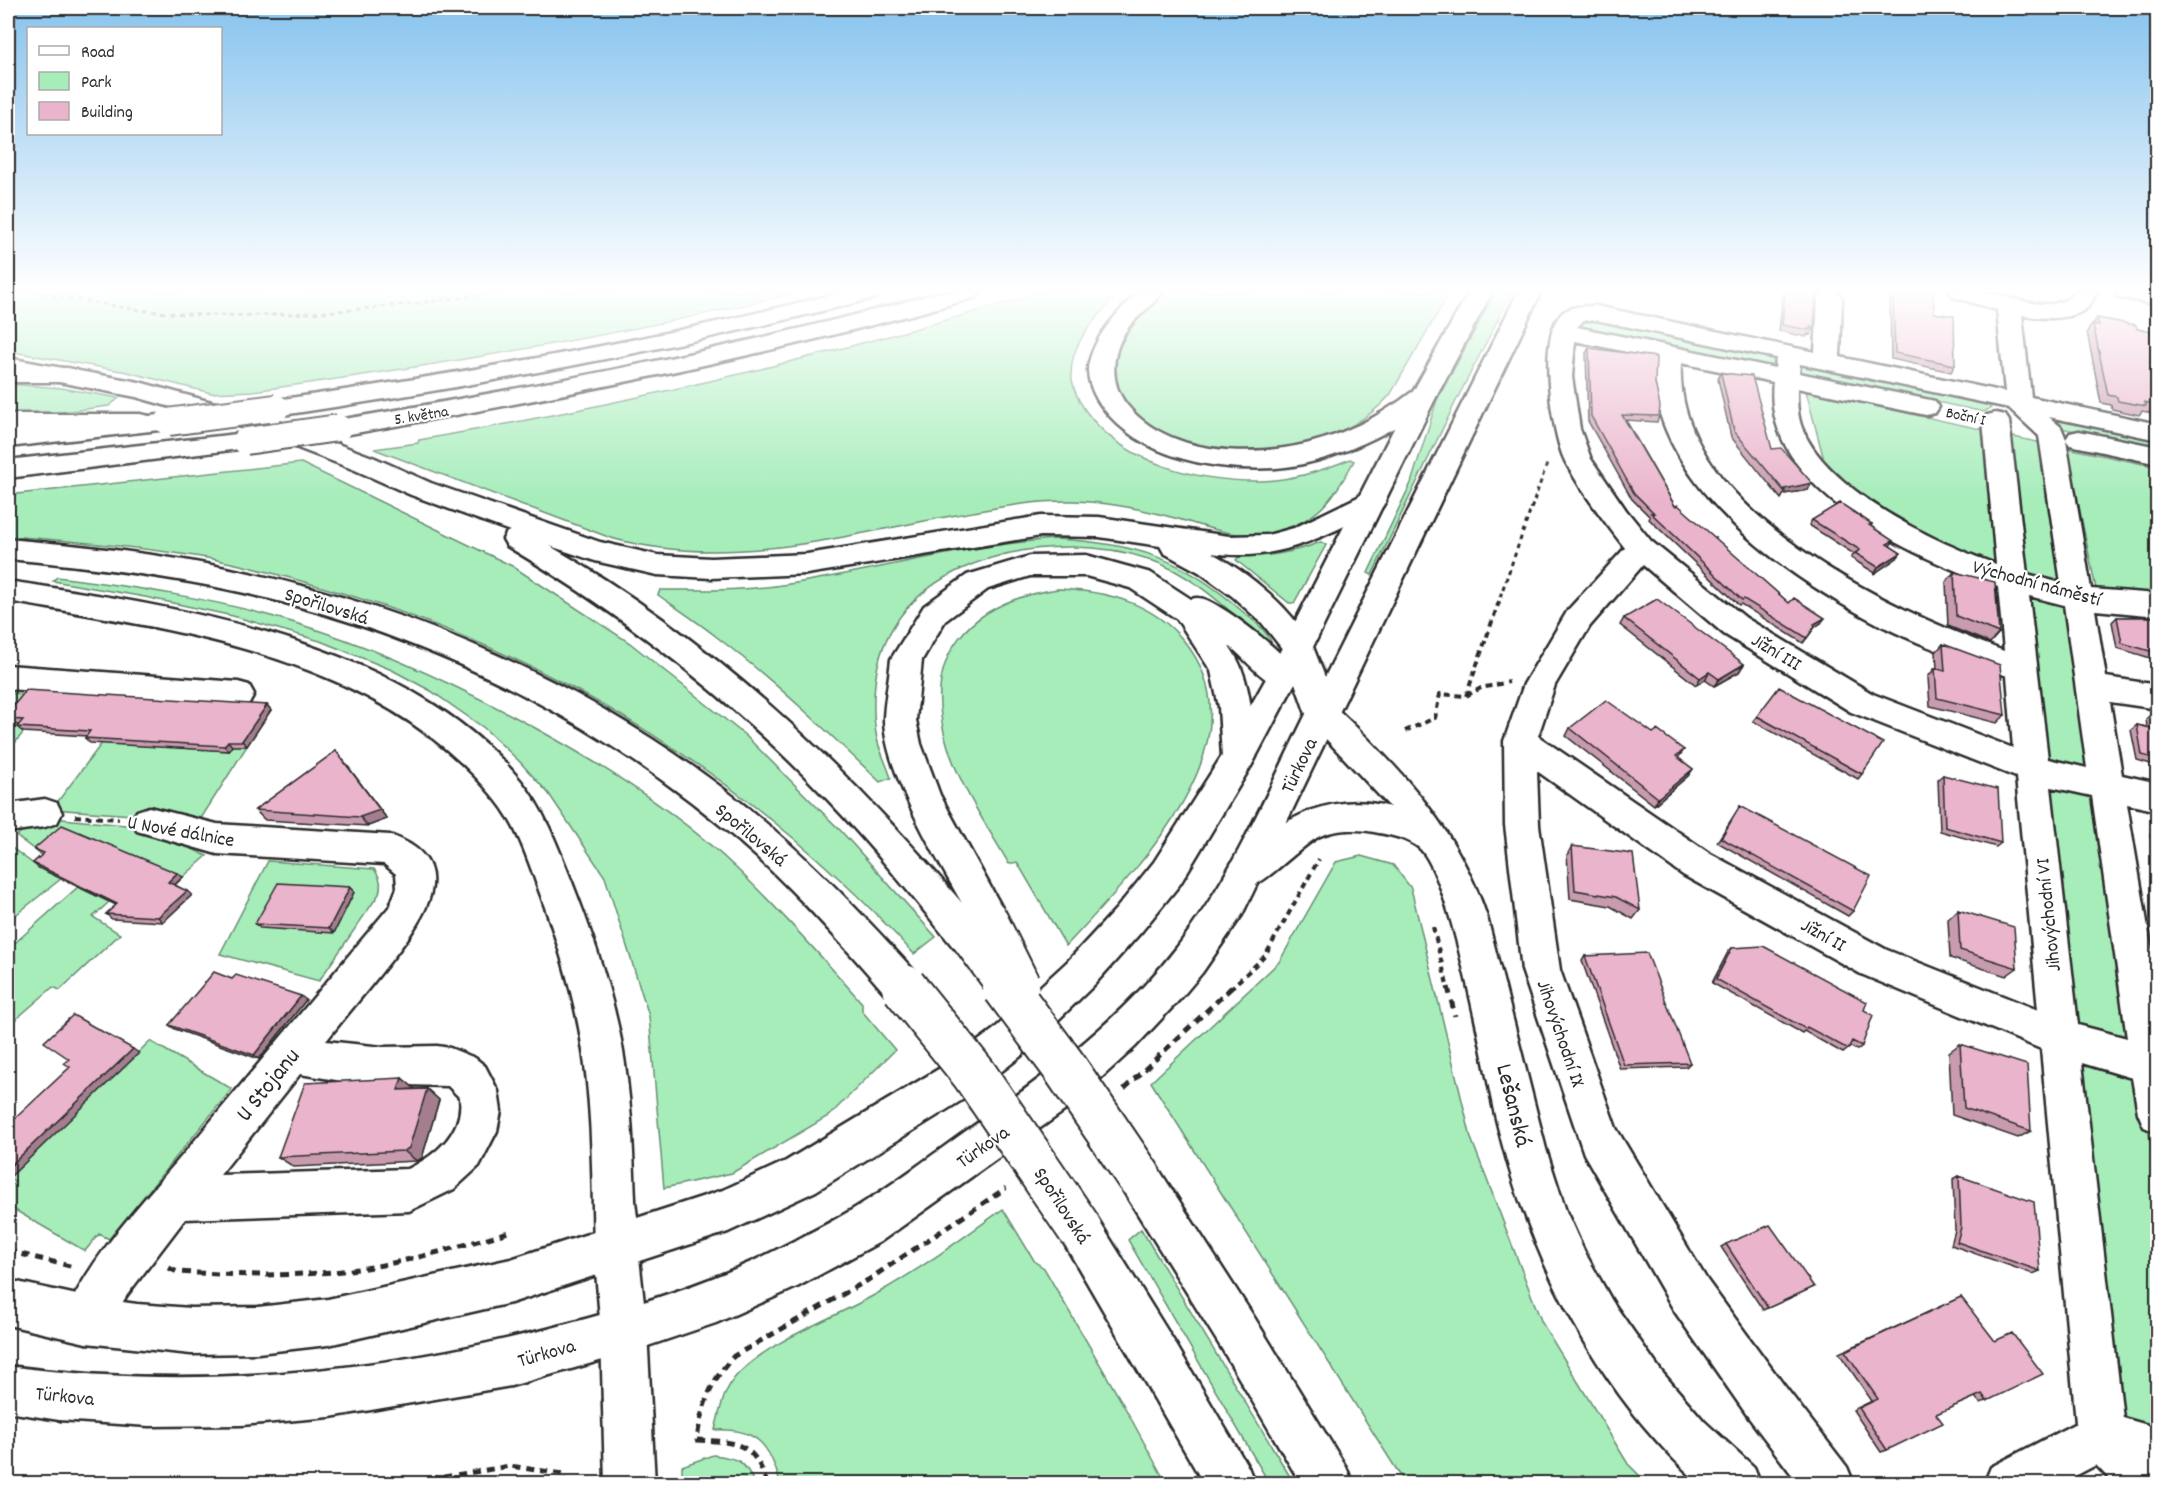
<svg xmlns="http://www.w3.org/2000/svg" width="2165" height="1491" viewBox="0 0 2165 1491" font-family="Dekko,sans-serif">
	<rect width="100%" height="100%" fill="#fff"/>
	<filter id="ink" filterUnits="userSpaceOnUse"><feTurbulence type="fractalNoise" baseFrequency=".0167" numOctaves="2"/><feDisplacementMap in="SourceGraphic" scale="12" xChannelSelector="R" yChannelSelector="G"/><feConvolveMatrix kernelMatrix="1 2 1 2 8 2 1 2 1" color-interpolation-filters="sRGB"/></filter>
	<g filter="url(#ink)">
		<path fill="#a6edba" stroke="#688c72" stroke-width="1.5" d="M8,292H800C620,336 437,365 253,391L211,393L127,372L8,351Z
			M1041,292H1121C1102,311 1076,336 1072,363C1069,380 1076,397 1085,410C1123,464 1199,482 1262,481C1293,480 1322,471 1350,459L1354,461C1332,500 1319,521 1273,532C1235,541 1203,525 1167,516C1137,508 1105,502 1073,501C1034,500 995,508 956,515C842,536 726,570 611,538L374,449L418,443L419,440C630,403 837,355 1041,292Z
			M1167,292H1450L1390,395C1356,434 1305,448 1255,453C1195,458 1077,416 1124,339C1136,320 1149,305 1167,292Z
			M1496,292H1512L1454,405L1372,575L1368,573L1411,483L1437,400Z
			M1582,318L1771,357L1775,364L1765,366L1580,326L1577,323Z
			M1802,363L1982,401L1991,408L1984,412L1804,374L1796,368Z
			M8,384L61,388L119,398L109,406L63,412L8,415Z
			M1806,391L1985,430L1995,565L1959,552L1902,523L1859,494L1824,460Z
			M2057,418L2157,438V449L2061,428L2055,424L2053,419Z
			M2004,435L2047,444L2066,582L2060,585L2025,576Z
			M2067,448L2157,467V593L2096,589Z
			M301,463L512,566L630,643L746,736L841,831L936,937L914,954C755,781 558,656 332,590C291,578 250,566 207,558C141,547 74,541 8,536V495Z
			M1056,539C1135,543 1183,558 1242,611C1252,619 1269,632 1272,645L1270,646C1232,614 1196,575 1148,559C1059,529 910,553 880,657C873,681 872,715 877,739C880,752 887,765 891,778L880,782C828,732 776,682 718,638C699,623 678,609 658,595L660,590C703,590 747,591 789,584C878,570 966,545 1056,539Z
			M1321,542L1326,545L1294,603H1289L1236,560L1239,557C1268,557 1295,552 1321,542Z
			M57,577C136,587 216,599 292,622C379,648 459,686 537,729C608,768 679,813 737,869C781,911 822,957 862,1003V1011L895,1050L830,1115L732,1173L664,1188L649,1016L605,877L549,794L519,761L484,728L431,691L392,670L320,641L233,616L145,597L53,581Z
			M1058,589C1106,591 1152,602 1184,641C1268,743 1132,874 1066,946L1017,862L1009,864C988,827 961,789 948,747C919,655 969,602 1058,589Z
			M2022,594L2071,605L2097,772L2042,758Z
			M8,693L32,695L29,725L8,752Z
			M102,743L229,751L232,745L247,746L200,820L52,809Z
			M2045,785L2084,794L2101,803L2136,1053L2073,1036Z
			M41,817L146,827L207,856L183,877L67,830L40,854L16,836Z
			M8,845L39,868L62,878L8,921Z
			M1361,856L1393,865L1411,888L1471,1138L1542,1323L1628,1464L1647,1483H1405L1151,1082L1279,962L1336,862Z
			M268,861L374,869C380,877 382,883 379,894L319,981L220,954Z
			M78,887L109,902L93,917L120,934L60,990L53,987L8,1026V949Z
			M150,1041L232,1089L109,1239L99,1234L85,1251L8,1206V1193L15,1181L9,1178Z
			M2076,1063L2142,1083L2158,1198L2157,1435L2124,1421L2115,1410Z
			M1003,1209L1035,1262L1044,1268L1123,1404L1166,1483H780C770,1445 757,1428 715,1430C720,1411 723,1390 737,1375C773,1338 833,1319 878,1293C922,1268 963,1238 1003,1209Z
			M1141,1229L1289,1475L1294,1483H1269L1128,1240Z
			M713,1455C737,1458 745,1460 754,1483H682V1466Z"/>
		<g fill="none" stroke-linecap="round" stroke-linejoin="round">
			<g stroke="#2b2b2b" stroke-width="5">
				<path id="minor" d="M1825,292L1838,293L1842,298L1840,357L2005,392L1997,310L1953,297L1950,292C1960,292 1972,291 1983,292C2008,295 2056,318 2074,292H2097C2094,297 2091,304 2087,308C2071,321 2040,319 2022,315L2031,397L2158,424V440L2049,417L2061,427L2066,439L2070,433L2079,431L2158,447V464L2070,445L2066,440L2091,589L2158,594V616L2095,610L2106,677L2158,685V709L2110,702L2122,775L2158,783V811L2127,804L2158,987V1133L2144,1127L2138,1113L2132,1078L2082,1063L2123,1418L2158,1428V1484H2114L2096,1465L2060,1484H1984L1991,1467L2076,1423L2041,1049L1861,974L1683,875L1537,771L1539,825L1560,970L1616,1128L1707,1280L1783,1384L1847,1467L1854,1484H1799L1749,1418L1675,1312L1584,1154L1522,970L1505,825L1504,741L1524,684L1568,610L1625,548C1604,521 1581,491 1565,461C1552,435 1535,329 1565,311C1573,306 1586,306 1596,306L1815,352L1818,298ZM1584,320H1596L1776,358L1775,368L1577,327ZM1575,341L1656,358C1655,371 1653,385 1656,399C1679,501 1792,580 1880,625C1921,646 1964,660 2007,676L2013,748L1873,694L1746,618L1651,541L1626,510L1591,459L1580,429L1572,377ZM1681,363L1773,382C1761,491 1915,557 1998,587L2004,651C1890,610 1672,509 1681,363ZM1800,364L2009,408L2039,436L2061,583L2027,574L2009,421L2005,415L1996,413L1987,415L1983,421L1996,564C1936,543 1827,491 1802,428C1797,415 1797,401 1797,388L1926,415L1935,413L1939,407L1935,401L1799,373ZM1643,565L1724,634L1851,712L2016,777L2038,1010L1887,950L1709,853L1538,736L1555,685L1590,626ZM2029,596L2064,605L2087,768L2048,759ZM2051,787L2092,796L2127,1038L2078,1025Z
					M2115,292H2158V305L2118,297Z
					M8,368H68L77,370L80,375L77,380L68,382H8Z
					M8,414H140L149,416L153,422L149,428L140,430H8Z
					M8,665L238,682L249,685L254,694L249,703L238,706L8,689Z
					M1323,703L1334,706C1402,770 1457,828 1487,917L1546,1149L1566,1211L1584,1251L1612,1301L1661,1371L1704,1421L1754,1467L1761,1484H1700C1619,1412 1560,1313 1524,1212C1512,1181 1503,1148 1495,1115C1484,1067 1450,871 1418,847C1408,839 1391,835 1379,833C1361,829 1338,828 1320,836C1301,845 1262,888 1245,888C1242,888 1236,885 1232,884L1227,873C1234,860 1244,852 1256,843C1295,812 1340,793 1390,807L1312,724L1307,715L1312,706Z
					M45,799L57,803L62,813L57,823L45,827L8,832V804Z
					M149,807L217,824L390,835C473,864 414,931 381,973C363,996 344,1018 326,1041L383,1047L437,1046L450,1048L475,1058L485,1066L498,1091L501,1111L497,1131L479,1166L454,1189L409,1211L185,1219L127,1295L102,1336L86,1343L70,1336L63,1320C90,1256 142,1203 186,1151C254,1069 322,988 390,906L397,888L396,874L384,864L217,854L137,831L132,821L137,811ZM300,1074L360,1084L448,1086L460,1098C464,1132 436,1155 408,1169L220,1175Z
					M616,1226L632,1232L638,1248L647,1331L655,1484H605L601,1331L594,1248L600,1232Z"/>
			</g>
			<g stroke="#2b2b2b" stroke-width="5">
				<path id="major" d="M1469,292H1492L1436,397L1313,647L1325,677L1518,292H1541L1242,915L1202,973L1181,998L1135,1047L1067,1109L880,1242L797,1287L716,1323L624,1354L511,1386L330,1417L242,1425L149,1426L59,1420L8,1412V1366C205,1392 399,1371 589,1318C650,1301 710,1282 766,1255C794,1241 823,1227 850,1211C890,1187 928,1158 966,1131C1041,1080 1122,1019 1178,946C1232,876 1267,793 1306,714L1295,683L1251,766L1180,884L1142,931L1093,986L1021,1056L975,1092L816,1191L728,1232L511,1303L328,1345L258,1353L191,1354L86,1343L8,1325V1280L86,1297L137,1304L191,1308L258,1307L328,1299L511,1259L723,1190L786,1161L947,1064L993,1030L1067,962L1116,909L1154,862L1227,748L1268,675L1410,397Z"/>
			</g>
			<g stroke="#2b2b2b" stroke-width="5">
				<path id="highway" d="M842,292H881L878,297C679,348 479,386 276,416L267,414L263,408L267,402L276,400C466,373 655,340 842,292Z
					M942,292H980L977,297C767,356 553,399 338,436L329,434L325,428L329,422L338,420C541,386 743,347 942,292Z
					M1138,292H1162C1152,307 1135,317 1125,332C1111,355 1110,383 1126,404C1174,464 1284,459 1347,430C1364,423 1380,414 1395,404C1402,400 1408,394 1414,391C1421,389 1426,390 1432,392L1436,397C1426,411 1406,421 1392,429C1357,448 1316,465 1276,468C1215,471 1142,459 1103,408C1094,397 1085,377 1089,362C1097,332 1117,314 1138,292Z
					M8,358L139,382L266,417L375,458L431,483L600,542L657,555L711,558L807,554L1041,516L1099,517L1229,536L1268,535L1294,528L1362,495L1372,492L1382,495L1386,501L1382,507C1325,536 1278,563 1212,553C1251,575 1291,607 1313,647L1309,655L1298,658L1287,655L1262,623L1232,596L1199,572L1164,553L1160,546L1099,537L1041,536L807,574L711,578L657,575L595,561L550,546C710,638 843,763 962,903C937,859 883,768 884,718C885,699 889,679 891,659L924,606L967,575L1030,556L1086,555L1151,573L1191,599C1197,597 1203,598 1209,601C1233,613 1286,653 1299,676L1294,684C1267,693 1249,660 1229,646C1252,677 1252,720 1256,757L1251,766L1239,770L1227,766L1222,757L1219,707L1211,671L1177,619L1130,588L1086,576H1030L988,589L945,621L922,660L916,720L921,744L940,795L1007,917L1002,928L989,933L983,931L986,936L980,948L967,952L954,948C913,897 872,846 827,799C732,699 625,616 507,546L503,539L507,532L510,531L411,495L355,470L248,429L136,397L8,372Z
					M168,414L177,416L181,422L177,428L8,447V431Z
					M246,433L255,435L259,441L255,447L8,478V460Z
					M8,539C86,546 164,554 240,571C414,608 583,682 725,790C796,844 857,908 917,974L922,986L917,998L903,1003L889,998C847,949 804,901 757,857C613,726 430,634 240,592C164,575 86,566 8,559Z
					M8,581C179,607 406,640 521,781C543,808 557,844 570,877C591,930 610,984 621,1040C631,1093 633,1147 635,1200C636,1215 641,1234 638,1249C637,1254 633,1259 632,1264L616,1270L600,1264L594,1248C592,1183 593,1116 583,1051C575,998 559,946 541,896C529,863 518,827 496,800C379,655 179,631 8,601Z
					M1139,1156L1154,1162L1254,1317L1346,1467L1353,1484H1301L1222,1349L1124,1192L1118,1177L1124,1162Z
					M1079,1206L1094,1213L1175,1343L1248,1467L1255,1484H1204L1064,1243L1057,1228L1064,1213Z"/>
			</g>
			<path stroke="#2b2b2b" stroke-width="3" stroke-dasharray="4.5 4" stroke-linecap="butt" d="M35,292C76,298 116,308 157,312C273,322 389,307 504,292
				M1500,597L1547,464"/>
			<path stroke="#2b2b2b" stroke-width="4" stroke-dasharray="6 4.5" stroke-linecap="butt" d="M1466,696L1501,596
				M1405,731L1435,718L1440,694L1466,696L1481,688L1509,682
				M75,816L119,819
				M1433,927L1448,989
				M1230,989L1265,956L1319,859"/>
			<path stroke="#2b2b2b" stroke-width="5" stroke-dasharray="8 6" stroke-linecap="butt" d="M1448,987L1455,1016
				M1124,1089L1232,987
				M8,1251L74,1267
				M169,1268L177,1272C232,1275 288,1277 342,1271C400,1265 456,1247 512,1231
				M8,1479L26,1484
				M402,1484L510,1466L563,1474L564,1484
				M767,1484C754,1442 738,1442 697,1440C701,1407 711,1380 734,1356L868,1280L1006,1188"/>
			<use href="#minor" fill="#fff" fill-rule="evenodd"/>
			<use href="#major" fill="#fff" fill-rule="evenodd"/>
			<use href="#highway" fill="#fff" fill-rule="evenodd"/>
			<g stroke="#2b2b2b" stroke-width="30" stroke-linecap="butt">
				<path id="highway-bridge-far2" d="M168,422L276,408
					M246,441L338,428"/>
			</g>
			<g stroke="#2b2b2b" stroke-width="38" stroke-linecap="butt">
				<path id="highway-bridge-far1" d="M989,917L1022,983
					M967,936L1006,989
					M903,986L905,989"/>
			</g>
			<g stroke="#2b2b2b" stroke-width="48" stroke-linecap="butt">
				<path id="highway-bridge" d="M904,987L974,1074L1079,1228
					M1005,987L1065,1068L1139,1177"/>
			</g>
			<use href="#highway-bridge-far2" stroke="#fff" stroke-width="26"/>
			<use href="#highway-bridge-far1" stroke="#fff" stroke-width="34"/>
			<use href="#highway-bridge" stroke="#fff" stroke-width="44"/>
		</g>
		<path fill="#c99baf" stroke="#2b2b2b" stroke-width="1.5" d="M1783,292H1816L1814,328L1810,335L1808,334L1806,337L1779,331Z
			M1890,292H1933L1934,313L1955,365L1951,372L1891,359L1890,294Z
			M2097,318L2137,329L2157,333V414L2142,411L2139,415L2112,409L2111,405L2101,403L2087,332Z
			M1589,348L1655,383L1659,416L1657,422L1626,420L1675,506L1789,603L1821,623L1815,627L1803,643L1741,604L1739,605L1649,519L1650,517L1632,499L1588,421L1586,353Z
			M1721,373L1772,449L1808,490L1784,494L1781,499L1731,437L1718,379Z
			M1812,520L1872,524L1871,526L1893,541L1890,546L1897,558L1875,573L1851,558L1854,554L1809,525Z
			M1954,572L1999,633L1990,643L1948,626L1946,582Z
			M2117,617H2157V660L2117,648L2112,622Z
			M1624,618L1744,664L1739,672L1714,686L1705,680L1696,685L1620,625Z
			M1943,644L2005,715L1997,723L1930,706L1928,677L1935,668L1937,669L1936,652Z
			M267,705L271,710L247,746H232L229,751L90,743L85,738L87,736L23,732L17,727L20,725L8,724V713Z
			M2151,714L2157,715V766L2137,760L2131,730L2137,725L2147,727L2146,719Z
			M1757,716L1862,774L1858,779L1753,721Z
			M1570,728L1653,733L1684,750L1678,758L1693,769L1688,776L1654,805L1566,736Z
			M336,751L387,819L368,826L265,820L255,810Z
			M1943,775L2001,843L1996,847L1940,831L1938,779Z
			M1740,806L1853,911L1848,916L1717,842Z
			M2157,828V878L2150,835Z
			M1572,846L1640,910L1633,919L1610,906L1570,899L1567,855Z
			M34,849L183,877L175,885L192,895L163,922L112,919L106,914L116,905L39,868L33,863L42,855Z
			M350,887L354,892L334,933L260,928L255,924Z
			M1958,910L2017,968L2006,976L1950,958L1948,919Z
			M1732,948L1864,1010L1862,1046L1857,1050L1849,1046L1848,1049L1843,1053L1804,1031L1802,1033L1712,983L1728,952Z
			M1585,956L1690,1063L1686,1067L1620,1069L1582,961Z
			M232,979L306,1000L259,1059L175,1029L169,1025Z
			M1960,1044L2031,1131L2018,1138L1952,1115L1949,1052Z
			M402,1078L415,1089H427L439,1100L422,1158L417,1161L294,1167L278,1157Z
			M1959,1176L2040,1271L2033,1274L1951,1245L1955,1230L1953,1179Z
			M1726,1244L1814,1287L1763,1310L1721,1247Z
			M1961,1297L1987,1401L1980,1403L1975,1397L1936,1414L1887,1450L1881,1452L1853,1410L1872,1401L1839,1353Z"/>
		<path fill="#a47e8f" stroke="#2b2b2b" stroke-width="1.5" d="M1812,483L1808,490L1784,494L1785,492L1784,489Z
			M1901,553L1897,558L1875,573L1878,567Z
			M1825,618L1821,623L1815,627L1803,643L1815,627L1814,624Z
			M1744,664L1739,672L1714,686L1719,679Z
			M1709,672L1705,680L1696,685L1700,678Z
			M267,705L271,710L247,746L242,741Z
			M228,741L232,746L229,751L224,746Z
			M336,751L344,761L387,819L368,826L360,817Z
			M1693,769L1688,776L1654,805L1658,798Z
			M177,873L183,877L173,886L168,882Z
			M350,887L354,892L334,933L329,928Z
			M187,891L192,895L163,922L158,917Z
			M301,996L306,1000L259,1059L254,1055Z
			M133,1049L139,1053L9,1178L8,1177V1168Z
			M402,1078L415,1089L398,1090Z
			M427,1089L439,1100L422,1158L417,1161L404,1151Z"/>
		<path fill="#eab4cc" stroke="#2b2b2b" stroke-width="1.5" d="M1785,292H1816L1814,328L1810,327V330L1782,325Z
			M1893,292H1933L1934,313L1954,316L1955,365L1895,353Z
			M2097,318L2136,325L2137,329L2157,333V405L2145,402L2146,406L2118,401L2117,397L2108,395L2093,324L2099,325Z
			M1589,348L1656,357L1655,383L1660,406L1659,416L1622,415L1675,506L1678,505L1789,603L1794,598L1825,618L1814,624L1815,626L1807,638L1744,599L1742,600L1651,513H1654L1634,493L1591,416Z
			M1721,373L1752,376L1772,449L1781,448L1812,483L1784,489L1785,492L1734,431Z
			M1840,503L1872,524L1869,525L1893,541L1887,544L1901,553L1878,567L1855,553L1860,550L1812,520Z
			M1954,572L1995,582L1999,633L1956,616Z
			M1657,599L1744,664L1719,679L1709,672L1700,678L1624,618Z
			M2117,617H2157V653L2122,643Z
			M1943,644L2000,665L2005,715L1937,698L1935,668L1945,671Z
			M1779,687L1883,743L1862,774L1757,716Z
			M26,690L267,705L242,741H228L224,746L85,738L90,731L17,727L23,720L8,719V713Z
			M1606,700L1653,733L1657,730L1684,750L1676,756L1693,769L1658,798L1570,728Z
			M2151,714L2157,715V759L2142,755L2137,725L2155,729Z
			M336,751L380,810L360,817L255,810Z
			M1943,775L1998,789L2001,843L1945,827Z
			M1740,806L1871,876L1853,911L1721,838Z
			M62,825L177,873L168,882L187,891L158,917L106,914L117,904L33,863L44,853L34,849Z
			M1572,846L1633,854L1640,910L1616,897L1575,890Z
			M278,883L350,887L329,928L255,924Z
			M1958,910L2014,927L2017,968L1960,950Z
			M1763,946L1867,1002L1864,1010L1873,1015L1862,1046L1852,1041L1848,1049L1807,1027L1806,1029L1716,979L1732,948Z
			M1647,953L1690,1063L1624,1065L1585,956Z
			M214,972L232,979L236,975L301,996L254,1055L169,1025Z
			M73,1015L133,1049L8,1168V1125L70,1067L64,1063L69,1059L44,1042Z
			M1960,1044L2027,1065L2031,1131L1964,1108Z
			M402,1078L398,1090L427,1089L409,1148L404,1151L278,1157L305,1083Z
			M1959,1176L2034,1202L2040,1271L1957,1242L1961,1227Z
			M1770,1225L1814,1287L1768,1308L1726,1244Z
			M1961,1297L1995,1341L2012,1333L2043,1374L1987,1401L1982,1394L1936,1414L1943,1423L1887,1450L1859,1408L1878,1399L1845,1351Z"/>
	</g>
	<linearGradient id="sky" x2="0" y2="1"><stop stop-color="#87c3ee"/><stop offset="0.58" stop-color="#fff"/><stop offset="1" stop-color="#fff" stop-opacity="0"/></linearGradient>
	<rect width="2165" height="501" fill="url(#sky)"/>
	<g text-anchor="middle" stroke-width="4.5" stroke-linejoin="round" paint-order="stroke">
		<g font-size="16" fill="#2b2b2b" stroke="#fff">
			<text transform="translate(421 414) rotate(-9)" y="6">5. května</text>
			<text transform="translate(1966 415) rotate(12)" y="6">Boční I</text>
		</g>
		<g font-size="20" fill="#2b2b2b" stroke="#fff">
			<text transform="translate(2037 582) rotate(15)" y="7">Východní náměstí</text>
			<text transform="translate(327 605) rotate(17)" y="7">Spořilovská</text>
			<text transform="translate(1777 651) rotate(31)" y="7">Jižní III</text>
			<text transform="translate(1298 765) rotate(-64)" y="7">Türkova</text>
			<text transform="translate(181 830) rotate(10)" y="7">U Nové dálnice</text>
			<text transform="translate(752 834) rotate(40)" y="7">Spořilovská</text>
			<text transform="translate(2047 915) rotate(-96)" y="7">Jihovýchodní VI</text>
			<text transform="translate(1824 934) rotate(29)" y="7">Jižní II</text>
			<text transform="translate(1562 1033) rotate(71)" y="7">Jihovýchodní IX</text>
			<text transform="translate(982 1146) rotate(-35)" y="7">Türkova</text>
			<text transform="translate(1063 1205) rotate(57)" y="7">Spořilovská</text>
			<text transform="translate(546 1352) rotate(-16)" y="7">Türkova</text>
			<text transform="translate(65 1395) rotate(6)" y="7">Türkova</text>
		</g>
		<g font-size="24" fill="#2b2b2b" stroke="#fff">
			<text transform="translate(267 1084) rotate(-51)" y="8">U Stojanu</text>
			<text transform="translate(1515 1105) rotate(76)" y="8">Lešanská</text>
		</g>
	</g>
	<rect width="2165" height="1491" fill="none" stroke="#fff" stroke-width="30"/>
	<rect x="15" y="15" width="2135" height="1461" fill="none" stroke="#2b2b2b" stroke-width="2" filter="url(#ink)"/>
	<rect x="27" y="27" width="195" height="108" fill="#ffffff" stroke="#aaaaaa" stroke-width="1.5"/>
	<rect x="39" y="46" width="30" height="9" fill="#ffffff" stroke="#aaaaaa" stroke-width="1.5"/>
	<text x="81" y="57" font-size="18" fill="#2b2b2b">Road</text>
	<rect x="39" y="72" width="30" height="18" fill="#a6edba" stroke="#aaaaaa" stroke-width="1.5"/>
	<text x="81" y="87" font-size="18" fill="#2b2b2b">Park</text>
	<rect x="39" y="102" width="30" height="18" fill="#eab4cc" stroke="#aaaaaa" stroke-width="1.5"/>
	<text x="81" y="117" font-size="18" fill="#2b2b2b">Building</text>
</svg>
